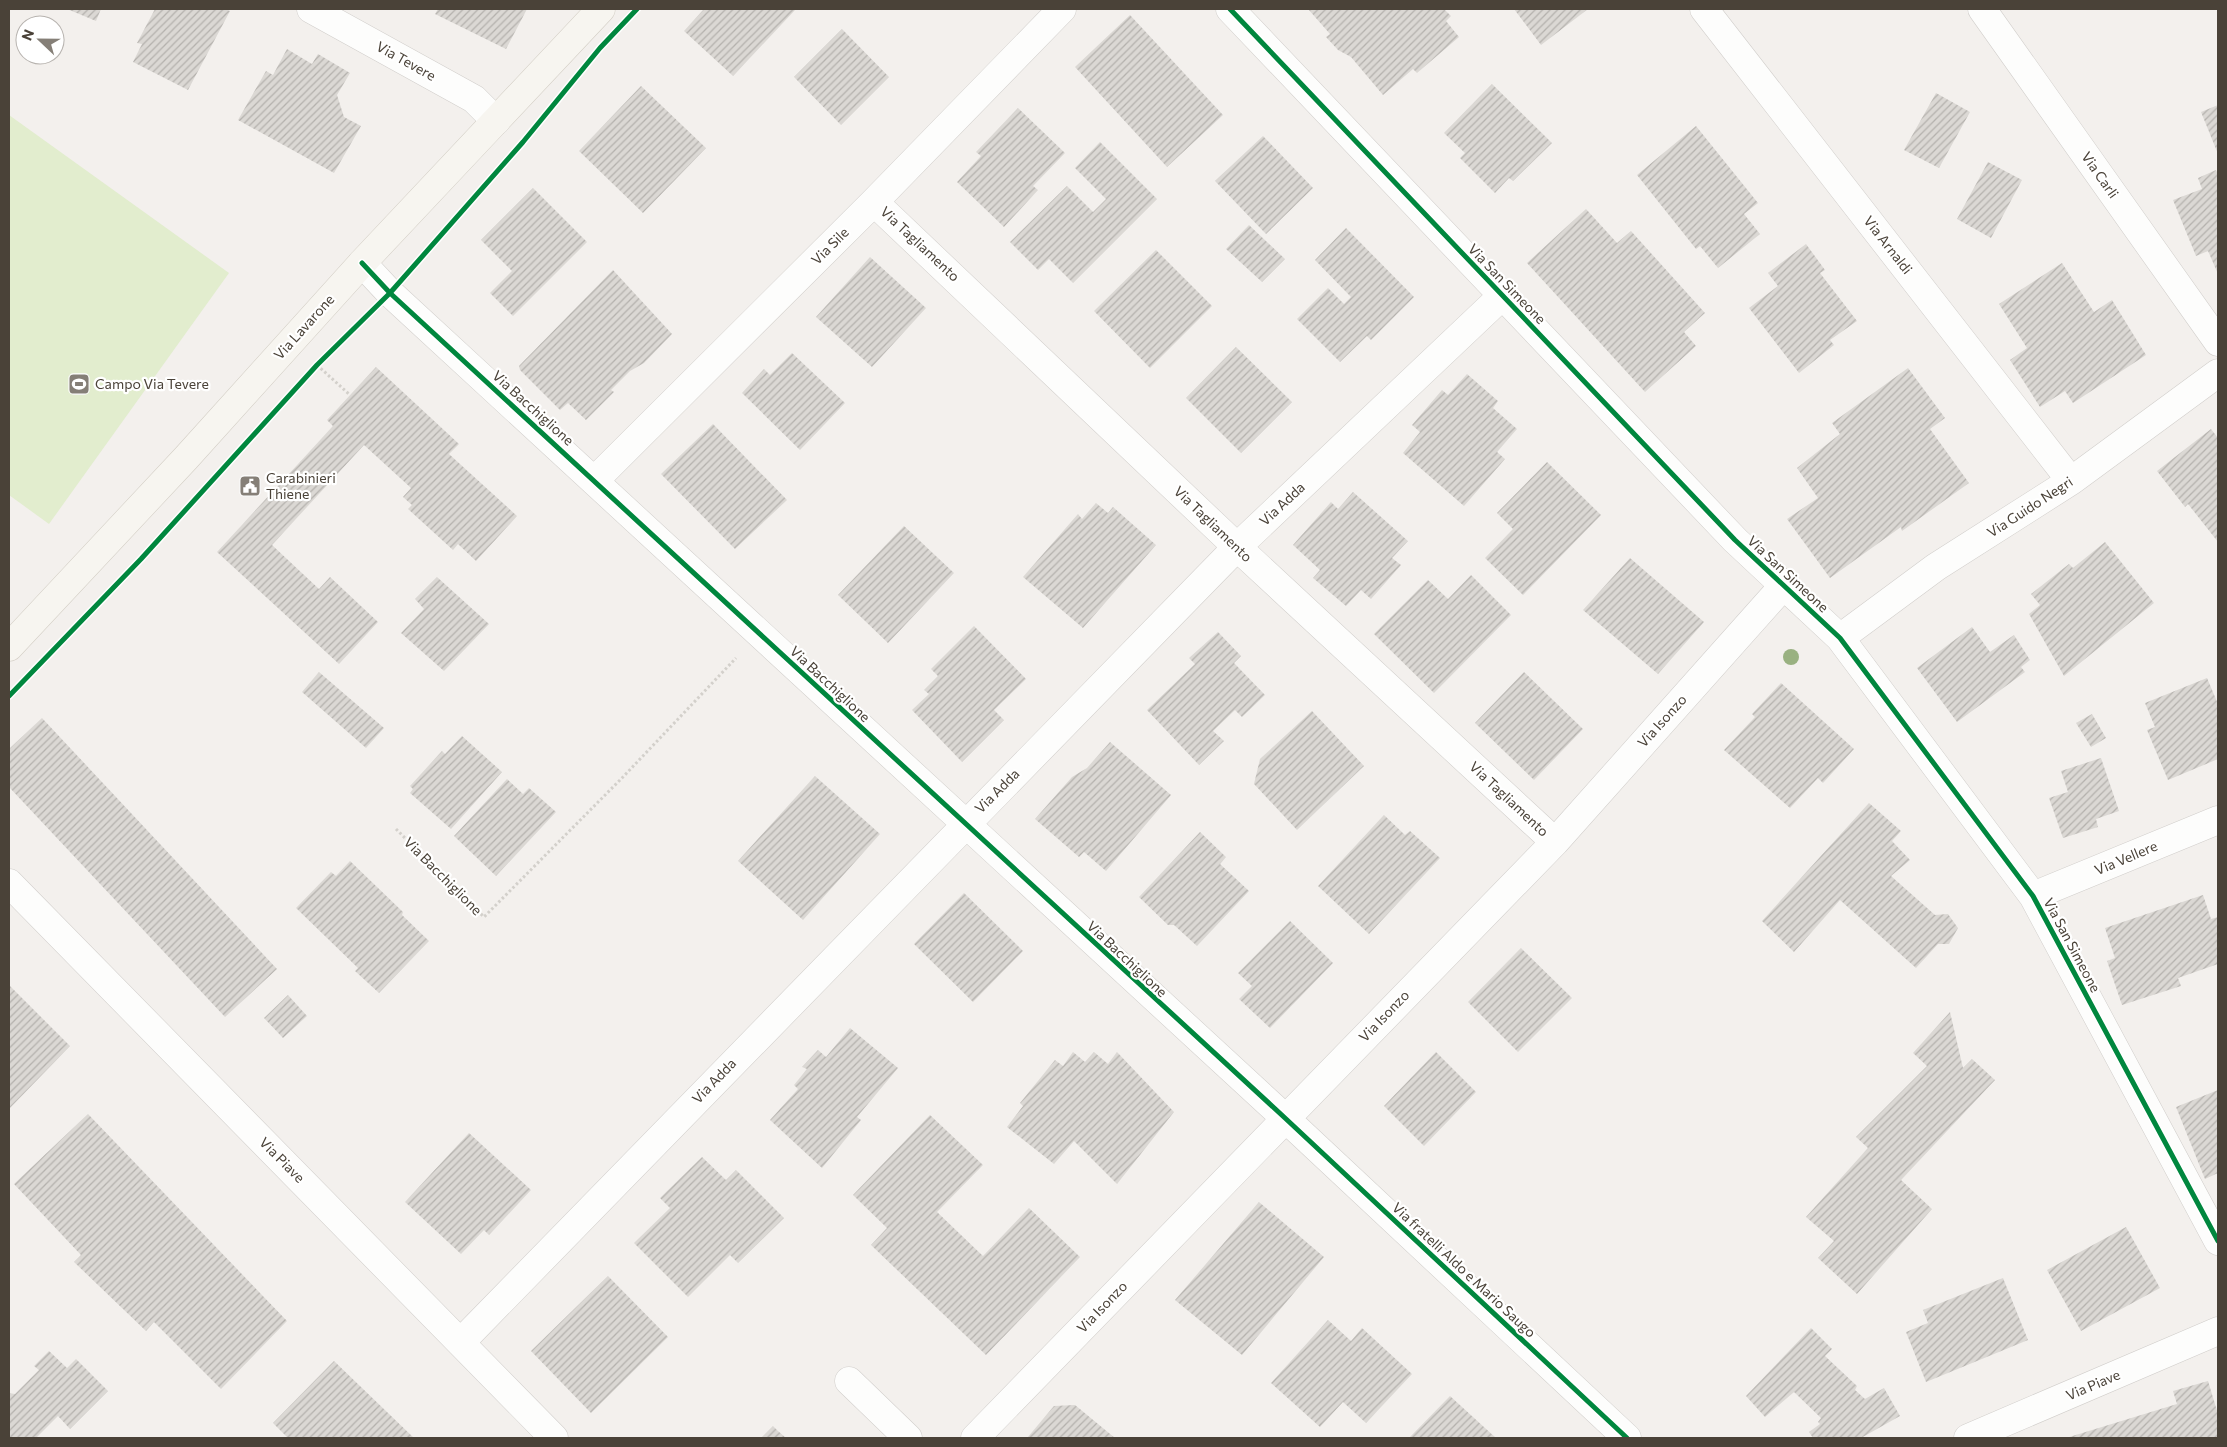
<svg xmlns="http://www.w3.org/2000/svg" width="2227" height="1447" viewBox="0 0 2227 1447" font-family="Commissioner,sans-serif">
	<defs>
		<pattern id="building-hatch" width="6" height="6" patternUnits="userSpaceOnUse" patternTransform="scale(1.25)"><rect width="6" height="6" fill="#dbd8d4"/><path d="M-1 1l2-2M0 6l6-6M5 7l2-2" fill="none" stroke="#b4b1ad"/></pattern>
	</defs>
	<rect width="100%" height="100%" fill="#f3f0ed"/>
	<path fill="#e2edce" d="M9,115L229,273L49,524L9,495Z"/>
	<path fill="url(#building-hatch)" d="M67,9H101L96,21Z
		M155,9H225L230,11L188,90L133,62L142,44L137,43Z
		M438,9H527L506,49L435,14Z
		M704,9H796L733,76L684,31Z
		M1308,9H1444L1451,16L1446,21L1459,37L1417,73L1413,69L1383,95L1351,57L1338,50L1326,37L1330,34Z
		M1514,9H1588L1541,45Z
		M1130,15L1223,115L1167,167L1075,67Z
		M842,29L889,77L841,125L794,77Z
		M287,49L312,64L318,54L350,73L337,95L344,117L361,126L334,173L238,120L266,71L273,75Z
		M1492,84L1552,143L1513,181L1509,178L1495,193L1460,158L1465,153L1444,133Z
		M641,86L706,148L643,213L579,151Z
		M1936,93L1970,112L1939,168L1904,150Z
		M2218,105V154L2201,112Z
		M1018,108L1065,153L1033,186L1038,190L1004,227L957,182L981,156L976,152Z
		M1696,126L1758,203L1744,214L1760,234L1718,268L1700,246L1696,249L1637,175Z
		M1263,136L1313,188L1266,234L1215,181Z
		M1100,142L1157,199L1073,283L1049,259L1038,270L1010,242L1067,186L1093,212L1106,199L1075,168Z
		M1988,162L2022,180L1991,238L1957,219Z
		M2216,170L2218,174V274L2208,251L2196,256L2173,200L2202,189L2198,178Z
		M533,188L587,242L513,316L490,293L512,271L481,240Z
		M1586,209L1617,243L1631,231L1705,313L1684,332L1696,346L1645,392L1527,263Z
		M1249,225L1285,259L1262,282L1226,249Z
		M1346,228L1414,297L1371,340L1367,336L1340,362L1297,319L1328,288L1344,304L1351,297L1315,260Z
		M1806,244L1825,270L1820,273L1857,321L1830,340L1834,345L1799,373L1749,308L1778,286L1768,273Z
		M1156,250L1212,306L1150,368L1094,311Z
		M870,257L926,308L872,367L816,317Z
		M2062,263L2094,312L2112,300L2146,355L2073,403L2065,391L2040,407L2010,360L2027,348L1999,304Z
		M613,270L672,334L644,363L630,371L611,390L614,392L586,420L568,403L560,410L520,370L519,366Z
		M1236,347L1292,402L1241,453L1186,398Z
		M792,353L845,403L800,450L742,393L764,369L770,375Z
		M376,367L459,444L449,454L517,516L476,561L458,544L453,550L408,509L412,505L403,497L411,488L364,445L272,545L319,589L330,577L378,622L339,664L217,552L333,426L327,420Z
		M1908,368L1945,418L1930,429L1969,483L1902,531L1901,527L1830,578L1787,519L1818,498L1797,468L1840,434L1832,423Z
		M1467,374L1498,401L1493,408L1517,429L1497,452L1505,459L1464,506L1403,453L1420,432L1412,425L1442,390L1448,395Z
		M713,424L787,500L735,549L661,474Z
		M2211,429L2218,438V542L2188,504L2185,507L2157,471Z
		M1547,462L1601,515L1523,595L1485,558L1513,529L1497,513Z
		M1353,492L1408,541L1392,558L1401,565L1371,599L1361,590L1346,606L1313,578L1320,570L1293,545L1331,502L1338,509Z
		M1096,503L1108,513L1113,507L1156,545L1083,628L1023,577L1078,514L1082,519Z
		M904,526L954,573L888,643L838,595Z
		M2105,542L2154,603L2064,676L2029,614L2040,605L2031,594L2069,564L2073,568Z
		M1630,558L1704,622L1658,674L1583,610Z
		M1471,575L1511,615L1434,693L1374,634L1428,580L1448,599Z
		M437,577L489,624L444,671L401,633L424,609L415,599Z
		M974,626L1026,679L994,710L1004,720L962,762L912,710L929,694L924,690L938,676L931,669Z
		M1972,627L1990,652L2014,635L2030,660L2021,667L2025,672L1957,722L1917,668Z
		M1218,632L1241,656L1234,663L1265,695L1242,717L1235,710L1213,731L1224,741L1199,765L1147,710L1195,664L1189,658Z
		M319,672L384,728L366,748L302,692Z
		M1524,672L1583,729L1534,780L1475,723Z
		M2207,678L2218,704V759L2168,780L2147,730L2155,727L2145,703Z
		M1781,683L1854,749L1823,783L1818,778L1790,808L1724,750L1755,717L1752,714Z
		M1312,711L1364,766L1297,830L1254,784L1260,759Z
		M2092,714L2106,738L2091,747L2076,723Z
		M42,718L277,969L225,1017L9,787V749Z
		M462,736L502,772L451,829L410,793L413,789L410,786L442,751L445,754Z
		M1110,742L1171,795L1106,871L1084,852L1079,857L1035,819L1072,777L1087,768Z
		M2101,758L2119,811L2096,819L2098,827L2063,838L2049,798L2068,792L2061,771Z
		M815,776L880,834L803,920L738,861Z
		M507,779L523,794L529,788L556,812L496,876L454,836Z
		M1869,803L1901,831L1892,841L1910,860L1891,876L1935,915L1948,914L1958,928L1949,944H1938L1916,968L1840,900L1794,952L1762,921Z
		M1384,815L1405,835L1410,831L1440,858L1369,934L1318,886Z
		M1200,832L1226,857L1220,864L1249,891L1197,946L1174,925H1168L1139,897Z
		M350,861L403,912L402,915L429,941L379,993L355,971L358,968L296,908L331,872L336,876Z
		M964,893L1023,951L973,1002L914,944Z
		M2203,895L2211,919L2218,917V964L2178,978L2181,986L2122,1005L2107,961L2115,958L2105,928Z
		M1290,921L1333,963L1270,1028L1239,999L1252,986L1238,973Z
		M1521,948L1572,998L1518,1052L1468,1002Z
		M9,985L70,1046L9,1109Z
		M288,995L307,1016L283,1038L264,1018Z
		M1950,1012L1963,1068L1972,1059L1995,1080L1901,1180L1932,1209L1857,1294L1818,1258L1834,1241L1806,1217L1868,1148L1856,1137L1927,1066L1913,1053Z
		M850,1028L898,1068L857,1117L861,1120L822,1168L770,1120L798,1089L794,1085L807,1069L802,1067L818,1050L826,1057Z
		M1073,1052L1085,1062L1094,1052L1108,1064L1117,1052L1174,1112L1117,1184L1074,1141L1054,1164L1007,1127L1023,1106L1020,1103L1055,1060L1063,1066Z
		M1436,1052L1476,1092L1424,1146L1384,1106Z
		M2218,1090V1173L2205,1179L2176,1107Z
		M88,1114L287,1321L221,1389L154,1322L146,1331L74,1262L81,1255L14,1184Z
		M930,1115L983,1165L937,1212L983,1256L1029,1208L1080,1257L986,1355L871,1245L887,1228L853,1195Z
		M469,1133L531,1190L489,1235L484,1230L461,1254L405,1202Z
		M702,1157L726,1180L736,1170L784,1218L738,1263L730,1255L688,1297L634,1243L670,1208L660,1198Z
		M1259,1202L1324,1257L1242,1355L1175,1300Z
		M2126,1227L2160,1288L2081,1331L2047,1270Z
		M608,1276L668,1337L591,1413L531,1351Z
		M2003,1278L2028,1340L1926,1382L1906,1332L1928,1323L1923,1310Z
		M1328,1320L1351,1341L1362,1328L1412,1374L1366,1423L1343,1402L1320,1427L1271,1383Z
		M1811,1328L1832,1349L1825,1356L1857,1386L1855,1390L1865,1399L1884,1388L1900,1416L1861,1438H1813L1809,1432L1820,1424L1818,1422L1821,1418L1794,1392L1765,1417L1746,1396Z
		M49,1351L67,1368L76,1359L108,1391L70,1429L58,1416L36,1438H9V1393L15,1394L39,1370L34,1366Z
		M334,1361L414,1438H288L273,1423Z
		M2208,1381L2218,1414V1438H2066L2177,1404L2173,1391Z
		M1450,1396L1496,1438H1409Z
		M1075,1405L1115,1438H1027L1054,1406Z
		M773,1426L778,1431L786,1438H761Z"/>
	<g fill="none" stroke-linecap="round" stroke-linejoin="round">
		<g stroke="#d1cecb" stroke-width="29">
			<path id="minor" d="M311,9L474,99L496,121
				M1230,9L1735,540L1840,638L2033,896L2218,1241
				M1704,9L2071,481
				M1982,9L2218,342
				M874,202L1237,547L1555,842
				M362,263L390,293L1285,1118L1627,1438
				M595,480L874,202L1062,9
				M1840,638L1936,567L2071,481L2218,373
				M9,883L554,1438
				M2033,896L2218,820
				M461,1342L1237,547L1502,296
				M849,1381L908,1438
				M975,1438L1555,842L1784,585
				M1968,1438L2218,1331"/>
		</g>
		<g stroke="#d2cdc4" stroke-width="29">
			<path id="secondary" d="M9,647L186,458L362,263L601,9"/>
		</g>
		<path stroke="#d3d0cb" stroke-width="3" stroke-dasharray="2.5 2.5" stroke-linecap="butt" d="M317,365L350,395
			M396,829L484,917L622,778L736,658"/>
		<use href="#minor" stroke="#fdfdfc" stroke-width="28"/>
		<use href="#secondary" stroke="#f7f5f0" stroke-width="28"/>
		<g stroke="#fff" stroke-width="8">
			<path id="cycleway" d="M1230,9L1735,540L1840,638L2033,896L2218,1241
				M362,263L390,293L1285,1118L1627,1438
				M9,696L141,559L317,365L390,293L523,142L600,48L637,9"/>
		</g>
		<use href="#cycleway" stroke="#00873e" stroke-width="5"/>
	</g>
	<circle fill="#99b181" cx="1791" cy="657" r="8"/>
	<defs>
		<g id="stadium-square" transform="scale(1.125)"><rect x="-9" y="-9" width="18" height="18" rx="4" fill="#857f77" stroke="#fff"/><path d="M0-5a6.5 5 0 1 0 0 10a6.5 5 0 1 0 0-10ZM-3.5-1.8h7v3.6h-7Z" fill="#fff"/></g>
		<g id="civic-square" transform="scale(1.125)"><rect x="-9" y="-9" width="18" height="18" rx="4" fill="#857f77" stroke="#fff"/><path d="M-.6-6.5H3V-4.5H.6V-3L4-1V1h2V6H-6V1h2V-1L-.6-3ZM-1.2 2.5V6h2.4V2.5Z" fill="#fff"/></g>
	</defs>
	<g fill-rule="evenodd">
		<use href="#stadium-square" x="79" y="384"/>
		<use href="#civic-square" x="250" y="486"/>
	</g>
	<g text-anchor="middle" stroke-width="4.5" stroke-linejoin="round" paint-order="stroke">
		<g font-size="14" fill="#4a4238" stroke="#fff">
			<text transform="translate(406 61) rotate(29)" y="5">Via Tevere</text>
			<text transform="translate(2100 175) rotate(55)" y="5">Via Carli</text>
			<text transform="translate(920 244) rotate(43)" y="5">Via Tagliamento</text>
			<text transform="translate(1888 245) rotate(52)" y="5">Via Arnaldi</text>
			<text transform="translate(830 246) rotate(-45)" y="5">Via Sile</text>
			<text transform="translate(1507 284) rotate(46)" y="5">Via San Simeone</text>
			<text transform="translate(304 327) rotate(-48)" y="5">Via Lavarone</text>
			<text transform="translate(533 408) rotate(42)" y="5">Via Bacchiglione</text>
			<text transform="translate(1282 504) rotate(-43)" y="5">Via Adda</text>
			<text transform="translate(2030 507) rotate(-33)" y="5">Via Guido Negri</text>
			<text transform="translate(1213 524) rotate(44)" y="5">Via Tagliamento</text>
			<text transform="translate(1788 574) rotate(43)" y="5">Via San Simeone</text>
			<text transform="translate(830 684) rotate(43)" y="5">Via Bacchiglione</text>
			<text transform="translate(1662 721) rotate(-48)" y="5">Via Isonzo</text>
			<text transform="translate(997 791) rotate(-45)" y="5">Via Adda</text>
			<text transform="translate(1509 799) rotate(43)" y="5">Via Tagliamento</text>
			<text transform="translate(2126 858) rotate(-23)" y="5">Via Vellere</text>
			<text transform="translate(443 876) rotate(45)" y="5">Via Bacchiglione</text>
			<text transform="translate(2072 945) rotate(62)" y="5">Via San Simeone</text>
			<text transform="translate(1127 959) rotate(43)" y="5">Via Bacchiglione</text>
			<text transform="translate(1384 1016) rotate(-46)" y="5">Via Isonzo</text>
			<text transform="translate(714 1081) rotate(-46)" y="5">Via Adda</text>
			<text transform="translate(282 1160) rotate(45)" y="5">Via Piave</text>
			<text transform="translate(1464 1270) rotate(43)" y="5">Via fratelli Aldo e Mario Saugo</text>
			<text transform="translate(1102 1307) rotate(-46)" y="5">Via Isonzo</text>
			<text transform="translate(2093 1385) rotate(-23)" y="5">Via Piave</text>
		</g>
		<g font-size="14" fill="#4a4238" stroke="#fff" text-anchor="start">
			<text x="95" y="389">Campo Via Tevere</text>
			<text x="266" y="483">Carabinieri<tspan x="266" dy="16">Thiene</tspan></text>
		</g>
	</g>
	<rect width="2227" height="1447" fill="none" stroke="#4a4238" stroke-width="20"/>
	<g transform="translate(40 40) rotate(292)"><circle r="24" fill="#ffffff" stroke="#b7b3af"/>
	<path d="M0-4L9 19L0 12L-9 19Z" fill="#857f77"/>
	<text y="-8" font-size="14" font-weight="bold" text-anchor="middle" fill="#4a4238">N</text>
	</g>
</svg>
